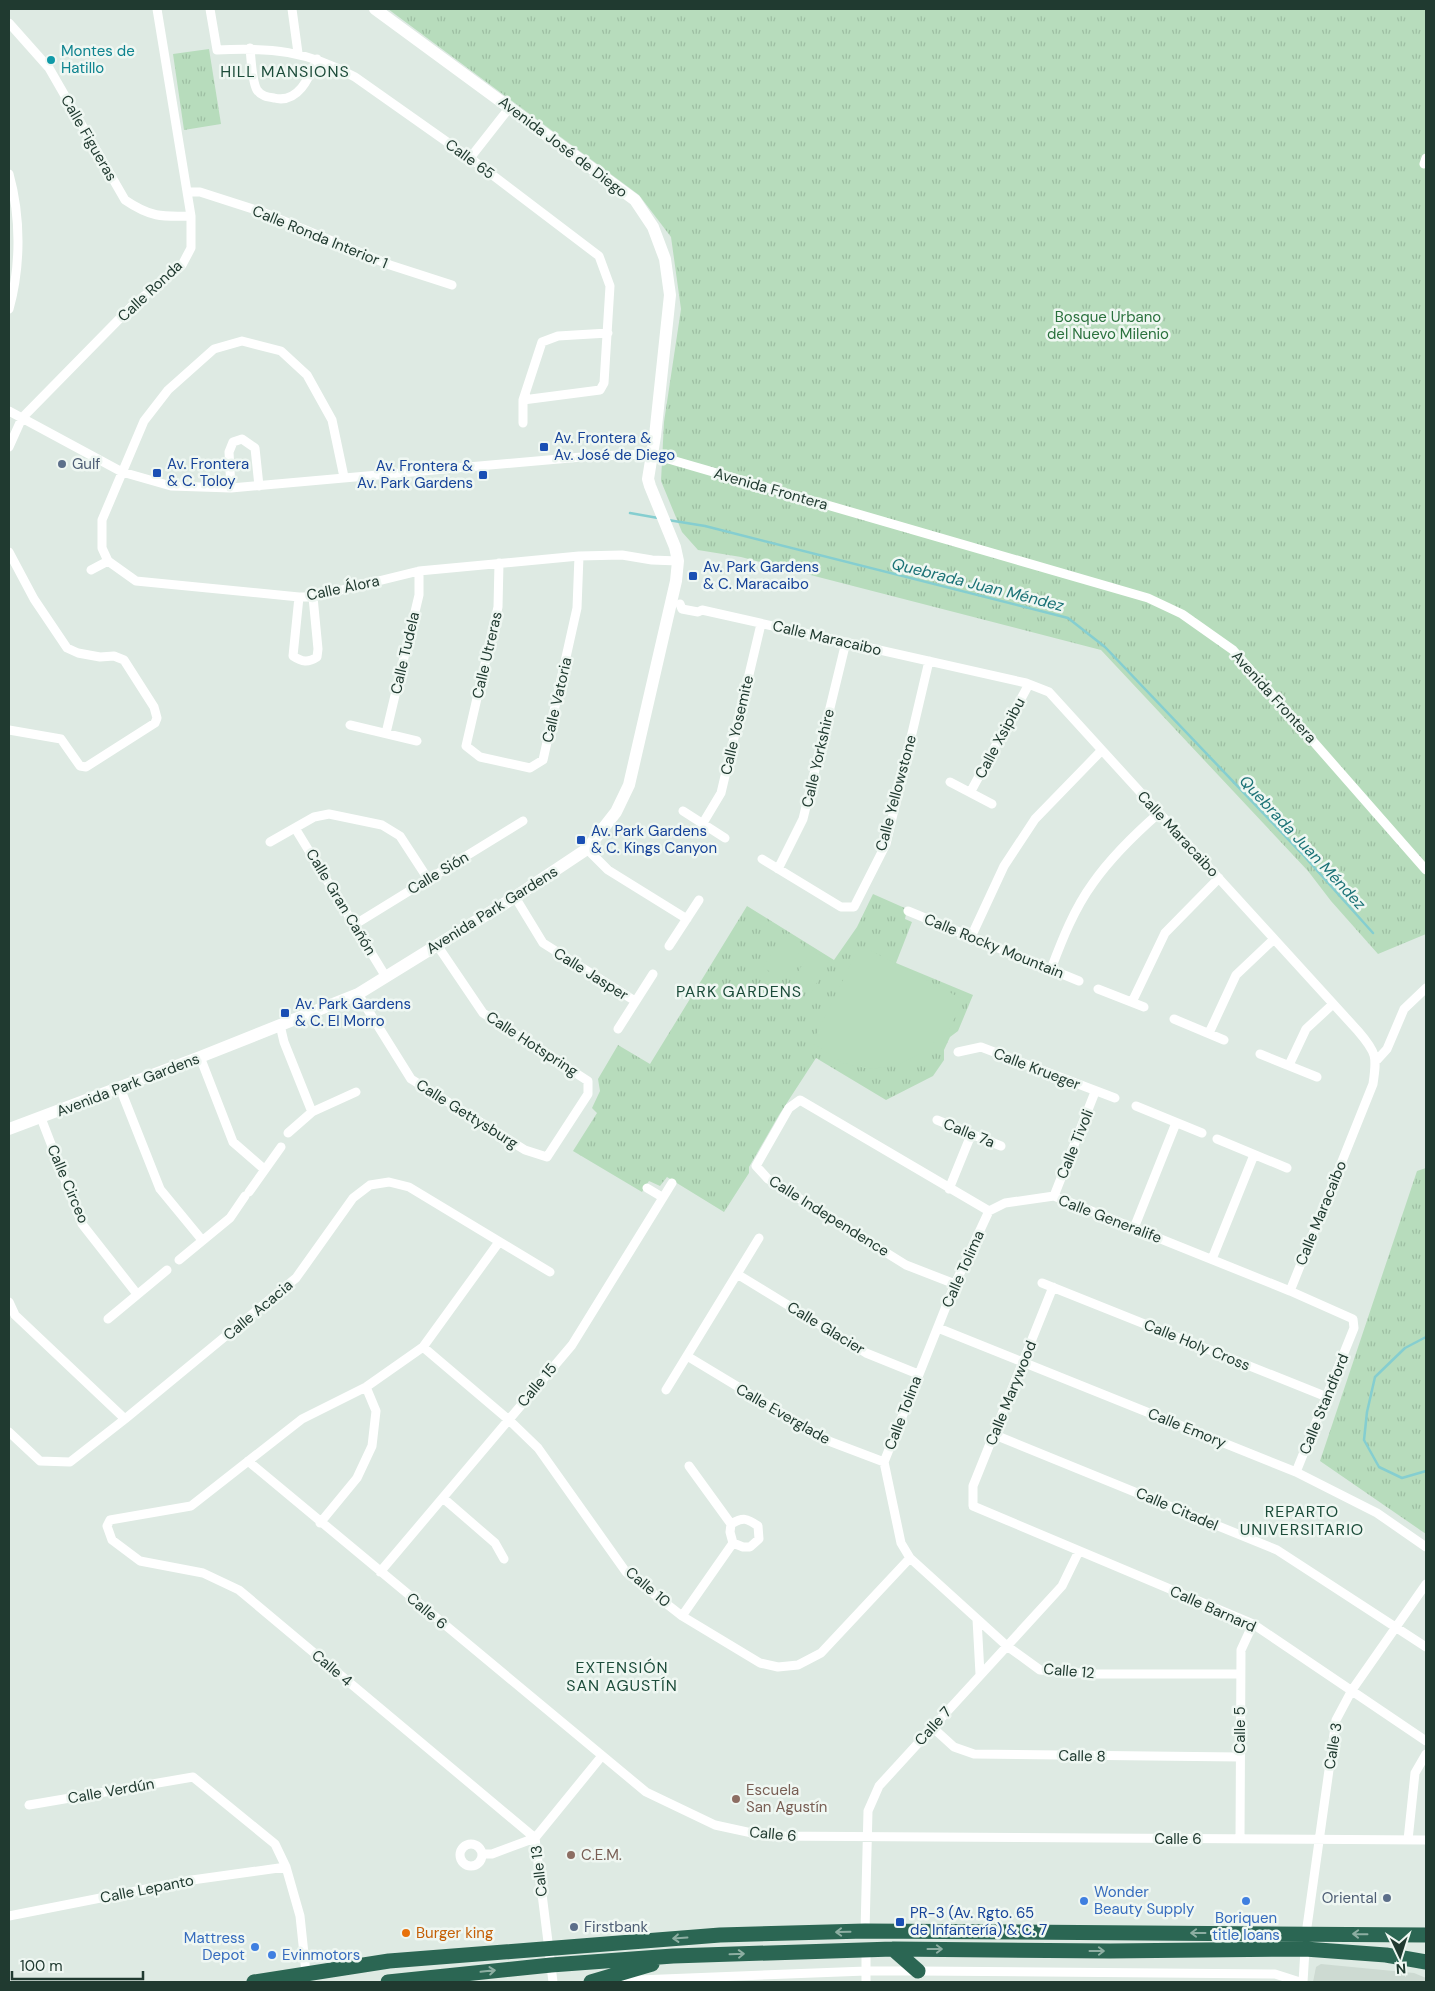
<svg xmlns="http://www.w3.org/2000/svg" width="1435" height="1991" viewBox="0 0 1435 1991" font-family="'DM Sans',sans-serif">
	<defs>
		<pattern id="grass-tufts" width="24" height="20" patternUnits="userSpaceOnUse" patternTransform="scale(1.25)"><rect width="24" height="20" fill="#b7dcbc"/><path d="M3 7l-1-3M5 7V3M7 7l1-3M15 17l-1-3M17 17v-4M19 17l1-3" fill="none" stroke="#9dbea2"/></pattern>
	</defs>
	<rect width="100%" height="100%" fill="#deeae3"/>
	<path fill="#cddad2" d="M1321,1964L1414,1973L1426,1978V1982H1313L1316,1967Z"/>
	<path fill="url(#grass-tufts)" d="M388,9H1426V934L1378,954L1331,901L1308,871L1101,650L741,557L698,550L682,532L661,481L664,422L681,309L671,237L639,195Z
		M209,49L221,124L184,130L173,54Z
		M873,894L907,909L905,919L912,922L896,963L973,995L958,1031L950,1037L944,1050V1060L933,1076L886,1100L816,1058L779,1115L749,1167V1173L724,1212L667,1177L660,1186L649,1181L642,1192L573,1151L597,1113L592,1108L600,1091L598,1079L618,1045L650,1064L747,906L834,960L857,927Z
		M1426,1168V1534L1320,1461L1417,1171Z"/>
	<path fill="#b7dcbc" d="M785,933L804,945L782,980L763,967Z
		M862,949H868L964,1000L948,1031L922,1053L896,1066L869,1069L843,1063L812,1043L857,951Z
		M811,950L830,960L811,993L792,982Z"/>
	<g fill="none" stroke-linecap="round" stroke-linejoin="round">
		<path stroke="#85ced0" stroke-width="2.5" d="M630,513L658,518
			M668,520L705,526L1068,618L1105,647L1305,857L1373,933
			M1426,1337L1405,1348L1375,1377L1367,1412L1364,1440L1379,1467L1402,1478L1426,1471"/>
		<path stroke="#fff" stroke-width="9" d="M210,9L217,50C270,47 308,51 355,77L474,161L599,256L610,286L604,383L600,390L523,400
			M292,9L298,53
			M9,23L49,68L125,200C150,217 161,217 191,216
			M250,48C251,58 252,82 257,90C261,96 267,97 274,98C298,104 309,78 317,59
			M470,158L510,107
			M1424,164L1426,158
			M9,174C21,217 21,266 9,309
			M187,192H200L262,212L390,265L452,285
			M9,411L122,472L171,486L231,488L593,456L651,454L1148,598L1182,614L1233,650L1426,870
			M523,423V400L542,342L558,336L608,333
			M9,447L22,418L132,306L182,265L191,248V216L157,9
			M344,477L332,420L307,375L281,351L242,341L214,349L168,390L144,421L102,520V548L108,561L136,581L299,597H313L419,571L579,556L622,555L652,560L678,561
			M231,488L229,452L233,442L242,439L255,448L259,486
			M9,552L34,599L67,648L78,653L100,657L114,656L124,660L154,707L157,718L155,723L86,767L80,766L61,739L9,730
			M499,563L498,607L466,746L480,757L530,768L543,760L577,608L579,556
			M91,570L108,561
			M299,597L293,656C302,662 308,663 317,657L318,649L313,597
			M680,604L682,609L698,612L702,610L1026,683L1049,692L1358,1031C1377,1053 1377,1057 1373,1084L1290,1291
			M350,725L417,741
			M386,733L419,595V571
			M950,782L992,804
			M971,791L1029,684
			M683,811L725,838
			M703,823L721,793L761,624
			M295,828L386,977
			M270,842L314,817L329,814L382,825L400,836L428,879
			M587,849L608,870L687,919
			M762,859L841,907H854L886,844L929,661
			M778,869L803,819L846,642
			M515,897L543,943L635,1001
			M908,911L1079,981
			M354,925L523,821
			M971,937L1004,866L1035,819L1102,750
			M669,946L699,900
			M1051,969C1062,940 1074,909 1093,883C1112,856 1135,834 1159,813
			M1098,989L1144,1007
			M358,994L411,1079L525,1150L547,1157L588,1094V1081L483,1013L437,945
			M1132,1002L1165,933L1219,878
			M1174,1019L1224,1040
			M280,1025L284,1042L312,1112
			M618,1029L653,974
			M1209,1033L1236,975L1274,939
			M958,1052L981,1047L1115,1098
			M1260,1054L1317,1077
			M200,1057L233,1142L264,1169
			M1377,1060L1387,1049L1404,1009L1426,988
			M1289,1065L1306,1029L1333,1004
			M120,1088L160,1189L202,1240
			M1136,1106L1202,1133
			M41,1118L82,1224L137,1294
			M937,1120L1001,1146
			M288,1133L312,1112L356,1092
			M1217,1139L1287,1168
			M647,1188L662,1197
			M949,1189L971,1135
			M249,1192L281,1147
			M1054,1196L1095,1092
			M989,1211L955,1284L884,1462L901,1543L910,1558L1007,1646L1040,1670L1093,1674H1240
			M1134,1228L1176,1123
			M499,1242L423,1347L366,1387L302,1419L191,1506L110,1520L107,1526L112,1540L140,1561L203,1573L239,1590L535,1838
			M1212,1259L1254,1155
			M179,1260L230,1218L245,1196
			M737,1274L866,1353L918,1374
			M1042,1283L1327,1397
			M955,1284L906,1265L768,1179L756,1166L789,1108L800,1100L989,1211L1005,1203L1054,1196L1290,1291L1353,1319L1354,1328L1296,1472
			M1053,1287L973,1486V1506L1253,1624L1426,1741
			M9,1302L15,1315L125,1419
			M108,1319L167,1270
			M938,1328L1296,1472L1377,1513L1426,1547
			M423,1347L509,1420L538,1448L626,1572L682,1616L760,1663L778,1667L798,1665L821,1653L910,1558
			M687,1356L826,1440L884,1462
			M666,1390L759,1238
			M9,1432L40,1461L70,1462L125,1419L296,1278L353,1198L370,1185L389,1182L409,1187L550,1272
			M995,1435L1277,1550L1426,1647
			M248,1461L646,1792L715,1825L766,1836L1426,1840
			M689,1466L731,1524L730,1532L733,1543L743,1547H750L759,1539L758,1526C747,1518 743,1517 731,1524
			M443,1498L495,1543L504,1559
			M320,1523L357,1478L372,1446L376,1411L366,1387
			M380,1572L572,1345L672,1183
			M682,1616L733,1543
			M977,1619L980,1674
			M932,1727L954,1747L974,1754L1240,1757
			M29,1805L193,1777L275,1844L286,1867L300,1916L306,1973
			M1240,1839L1241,1650L1253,1624
			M1408,1840L1415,1773L1426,1754
			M460 1855a11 11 0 1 1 22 0a11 11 0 1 1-22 0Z
			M482,1854H492L535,1838
			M9,1916L192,1880L286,1867
			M865,1931L868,1811L879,1786L1062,1586L1079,1551
			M613,1981L866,1971H918L1275,1974L1300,1982
			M553,1982L535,1838L601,1757
			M866,1982V1950
			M1303,1982L1306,1934L1336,1720L1352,1690L1426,1584"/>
		<path stroke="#fff" stroke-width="12" d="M9,1129L200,1057L358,994L515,897L587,849L616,812L629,785L676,581L678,561L675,547L650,486L648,479L655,436L670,295L665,259L653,227L635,200L375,9"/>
		<path stroke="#2b6653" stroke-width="15" d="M893,1949L918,1971
			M254,1982L389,1961L720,1935L865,1931L1426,1935
			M388,1982L551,1965L673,1956L893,1949L1110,1951L1305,1949L1386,1955L1426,1962
			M591,1982L652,1964"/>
	</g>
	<defs><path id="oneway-shaft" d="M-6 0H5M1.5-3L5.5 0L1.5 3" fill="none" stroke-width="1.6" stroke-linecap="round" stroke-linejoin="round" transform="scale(1.25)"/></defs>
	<g stroke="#8daea2">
		<use href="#oneway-shaft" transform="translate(843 1932) rotate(179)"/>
		<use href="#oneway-shaft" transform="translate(1198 1933) rotate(-180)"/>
		<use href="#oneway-shaft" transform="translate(1360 1934) rotate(-179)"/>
		<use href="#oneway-shaft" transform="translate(680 1938) rotate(176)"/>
		<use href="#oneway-shaft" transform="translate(935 1949)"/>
		<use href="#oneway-shaft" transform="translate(1097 1951)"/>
		<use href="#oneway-shaft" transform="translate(737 1954) rotate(-2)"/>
		<use href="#oneway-shaft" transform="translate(488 1971) rotate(-6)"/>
	</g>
	<circle fill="#0f9aa8" stroke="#eff7f2" stroke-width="2" cx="51" cy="60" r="5"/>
	<g fill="#1a4fb4" stroke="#eff7f2" stroke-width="2">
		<rect x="539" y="442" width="10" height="10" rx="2.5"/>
		<rect x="152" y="468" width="10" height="10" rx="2.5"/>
		<rect x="478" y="470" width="10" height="10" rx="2.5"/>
		<rect x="688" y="571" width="10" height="10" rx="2.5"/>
		<rect x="576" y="835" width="10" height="10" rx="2.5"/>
		<rect x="280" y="1008" width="10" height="10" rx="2.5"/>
		<rect x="895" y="1917" width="10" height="10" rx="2.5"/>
	</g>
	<g fill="#5c6f8a" stroke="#eff7f2" stroke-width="2">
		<circle cx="62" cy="464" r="5"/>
		<circle cx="1387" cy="1898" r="5"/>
		<circle cx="574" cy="1927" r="5"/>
	</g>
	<g fill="#8d6e63" stroke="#eff7f2" stroke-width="2">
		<circle cx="736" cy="1799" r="5"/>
		<circle cx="571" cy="1855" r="5"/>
	</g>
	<g fill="#3f7fe0" stroke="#eff7f2" stroke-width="2">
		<circle cx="1084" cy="1901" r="5"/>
		<circle cx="1246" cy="1901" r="5"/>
		<circle cx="255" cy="1947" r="5"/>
		<circle cx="272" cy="1955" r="5"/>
	</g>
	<circle fill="#e8710a" stroke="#eff7f2" stroke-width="2" cx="406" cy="1933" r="5"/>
	<g text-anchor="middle" stroke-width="5" stroke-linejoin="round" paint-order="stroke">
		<g font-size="15" fill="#0d838f" stroke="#eff7f2" text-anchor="start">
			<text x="61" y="56">Montes de<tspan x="61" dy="17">Hatillo</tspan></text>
		</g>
		<g font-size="15" fill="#203a30" stroke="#eff7f2">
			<text transform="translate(89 138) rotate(60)" y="5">Calle Figueras</text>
			<text transform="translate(563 147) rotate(37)" y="5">Avenida José de Diego</text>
			<text transform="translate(470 159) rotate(36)" y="5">Calle 65</text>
			<text transform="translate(320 237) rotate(22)" y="5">Calle Ronda Interior 1</text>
			<text transform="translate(150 291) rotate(-43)" y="5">Calle Ronda</text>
			<text transform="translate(771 489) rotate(16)" y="5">Avenida Frontera</text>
			<text transform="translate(343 588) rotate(-12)" y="5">Calle Álora</text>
			<text transform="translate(827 638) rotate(13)" y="5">Calle Maracaibo</text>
			<text transform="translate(405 653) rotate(-77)" y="5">Calle Tudela</text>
			<text transform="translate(487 655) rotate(-77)" y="5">Calle Utreras</text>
			<text transform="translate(1274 697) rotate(48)" y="5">Avenida Frontera</text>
			<text transform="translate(557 700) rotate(-77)" y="5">Calle Vatoria</text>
			<text transform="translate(737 725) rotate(-77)" y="5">Calle Yosemite</text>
			<text transform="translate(1000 738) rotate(-62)" y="5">Calle Xsipibu</text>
			<text transform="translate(818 758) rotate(-77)" y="5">Calle Yorkshire</text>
			<text transform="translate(896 793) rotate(-75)" y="5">Calle Yellowstone</text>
			<text transform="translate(1178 834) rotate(47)" y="5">Calle Maracaibo</text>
			<text transform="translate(438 873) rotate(-31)" y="5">Calle Sión</text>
			<text transform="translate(341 902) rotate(59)" y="5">Calle Gran Cañón</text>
			<text transform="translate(492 910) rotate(-32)" y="5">Avenida Park Gardens</text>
			<text transform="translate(994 946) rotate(22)" y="5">Calle Rocky Mountain</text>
			<text transform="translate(591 974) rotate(32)" y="5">Calle Jasper</text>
			<text transform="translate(532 1044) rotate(33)" y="5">Calle Hotspring</text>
			<text transform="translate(1037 1069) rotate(21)" y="5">Calle Krueger</text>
			<text transform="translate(128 1085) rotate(-21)" y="5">Avenida Park Gardens</text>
			<text transform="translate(467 1114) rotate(32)" y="5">Calle Gettysburg</text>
			<text transform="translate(969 1133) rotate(22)" y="5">Calle 7a</text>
			<text transform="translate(1075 1144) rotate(-68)" y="5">Calle Tivoli</text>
			<text transform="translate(68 1184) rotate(67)" y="5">Calle Circeo</text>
			<text transform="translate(1321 1213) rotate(-68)" y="5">Calle Maracaibo</text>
			<text transform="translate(829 1216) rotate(32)" y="5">Calle Independence</text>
			<text transform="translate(1110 1219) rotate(21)" y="5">Calle Generalife</text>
			<text transform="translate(963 1269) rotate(-66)" y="5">Calle Tolima</text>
			<text transform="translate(258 1310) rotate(-40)" y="5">Calle Acacia</text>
			<text transform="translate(826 1328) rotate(31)" y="5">Calle Glacier</text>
			<text transform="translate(1197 1345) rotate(22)" y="5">Calle Holy Cross</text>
			<text transform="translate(537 1385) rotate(-50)" y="5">Calle 15</text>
			<text transform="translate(1011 1393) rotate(-68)" y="5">Calle Marywood</text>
			<text transform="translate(1324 1404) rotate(-68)" y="5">Calle Standford</text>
			<text transform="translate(903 1413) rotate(-69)" y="5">Calle Tolina</text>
			<text transform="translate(783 1414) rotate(30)" y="5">Calle Everglade</text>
			<text transform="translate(1187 1428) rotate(22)" y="5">Calle Emory</text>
			<text transform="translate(1177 1509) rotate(23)" y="5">Calle Citadel</text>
			<text transform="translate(648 1587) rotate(40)" y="5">Calle 10</text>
			<text transform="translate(1213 1609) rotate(24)" y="5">Calle Barnard</text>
			<text transform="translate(427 1611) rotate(40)" y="5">Calle 6</text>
			<text transform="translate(332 1668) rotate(40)" y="5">Calle 4</text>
			<text transform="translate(1069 1671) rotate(5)" y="5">Calle 12</text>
			<text transform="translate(933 1726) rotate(-48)" y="5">Calle 7</text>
			<text transform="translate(1240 1730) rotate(-90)" y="5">Calle 5</text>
			<text transform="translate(1333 1746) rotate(-81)" y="5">Calle 3</text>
			<text transform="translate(1082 1756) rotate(1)" y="5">Calle 8</text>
			<text transform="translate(111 1791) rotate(-10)" y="5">Calle Verdún</text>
			<text transform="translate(773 1834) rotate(5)" y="5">Calle 6</text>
			<text x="1178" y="1844">Calle 6</text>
			<text transform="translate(539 1871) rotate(-97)" y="5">Calle 13</text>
			<text transform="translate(147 1889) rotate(-11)" y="5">Calle Lepanto</text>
		</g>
		<g font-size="15" fill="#2a713d" stroke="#eff7f2">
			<text x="1108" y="322">Bosque Urbano<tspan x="1108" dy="17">del Nuevo Milenio</tspan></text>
		</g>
		<g font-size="15" fill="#164399" stroke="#eff7f2" text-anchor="start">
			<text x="554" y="443">Av. Frontera &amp;<tspan x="554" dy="17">Av. José de Diego</tspan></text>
			<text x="167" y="469">Av. Frontera<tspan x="167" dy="17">&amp; C. Toloy</tspan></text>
			<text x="473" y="471" text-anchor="end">Av. Frontera &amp;<tspan x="473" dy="17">Av. Park Gardens</tspan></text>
			<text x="703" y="572">Av. Park Gardens<tspan x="703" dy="17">&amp; C. Maracaibo</tspan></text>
			<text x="591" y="836">Av. Park Gardens<tspan x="591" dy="17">&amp; C. Kings Canyon</tspan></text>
			<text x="295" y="1009">Av. Park Gardens<tspan x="295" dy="17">&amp; C. El Morro</tspan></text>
			<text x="910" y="1918">PR-3 (Av. Rgto. 65<tspan x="910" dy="17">de Infantería) &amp; C. 7</tspan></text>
		</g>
		<g font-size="15" fill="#4e5e75" stroke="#eff7f2" text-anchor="start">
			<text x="72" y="469">Gulf</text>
			<text x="1377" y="1903" text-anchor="end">Oriental</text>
			<text x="584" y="1932">Firstbank</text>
		</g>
		<g font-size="15" fill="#785e54" stroke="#eff7f2" text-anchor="start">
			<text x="746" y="1795">Escuela<tspan x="746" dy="17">San Agustín</tspan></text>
			<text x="581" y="1860">C.E.M.</text>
		</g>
		<g font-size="15" fill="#366cbe" stroke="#eff7f2" text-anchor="start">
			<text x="1094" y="1897">Wonder<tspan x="1094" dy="17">Beauty Supply</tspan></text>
			<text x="1246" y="1923" text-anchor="middle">Boriquen<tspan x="1246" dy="17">title loans</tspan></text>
			<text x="245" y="1943" text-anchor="end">Mattress<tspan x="245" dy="17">Depot</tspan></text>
			<text x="282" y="1960">Evinmotors</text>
		</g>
		<g font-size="15" fill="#c56008" stroke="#eff7f2" text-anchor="start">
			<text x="416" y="1938">Burger king</text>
		</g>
		<g font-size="16" letter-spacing="1" fill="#1c4c3a" stroke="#eff7f2">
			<text x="285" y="77">HILL MANSIONS</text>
			<text x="739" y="997">PARK GARDENS</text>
			<text x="1302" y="1517">REPARTO<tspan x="1302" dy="18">UNIVERSITARIO</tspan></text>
			<text x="622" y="1673">EXTENSIÓN<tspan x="622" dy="18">SAN AGUSTÍN</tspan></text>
		</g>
		<g font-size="16" font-style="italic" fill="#1a7276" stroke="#eff7f2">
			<text transform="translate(978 584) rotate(14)" y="6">Quebrada Juan Méndez</text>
			<text transform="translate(1303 842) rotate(47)" y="6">Quebrada Juan Méndez</text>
		</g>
	</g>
	<rect width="1435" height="1991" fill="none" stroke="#203a30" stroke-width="20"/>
	<g transform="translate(1400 1956) rotate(176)" stroke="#eff7f2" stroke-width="4" paint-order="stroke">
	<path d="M0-4L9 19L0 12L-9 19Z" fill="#203a30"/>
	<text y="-8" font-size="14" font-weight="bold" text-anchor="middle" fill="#203a30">N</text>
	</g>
	<path d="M12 1971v8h131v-8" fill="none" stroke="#203a30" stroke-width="2.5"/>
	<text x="20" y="1971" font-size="15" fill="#203a30" stroke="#eff7f2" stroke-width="4" paint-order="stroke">100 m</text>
</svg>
